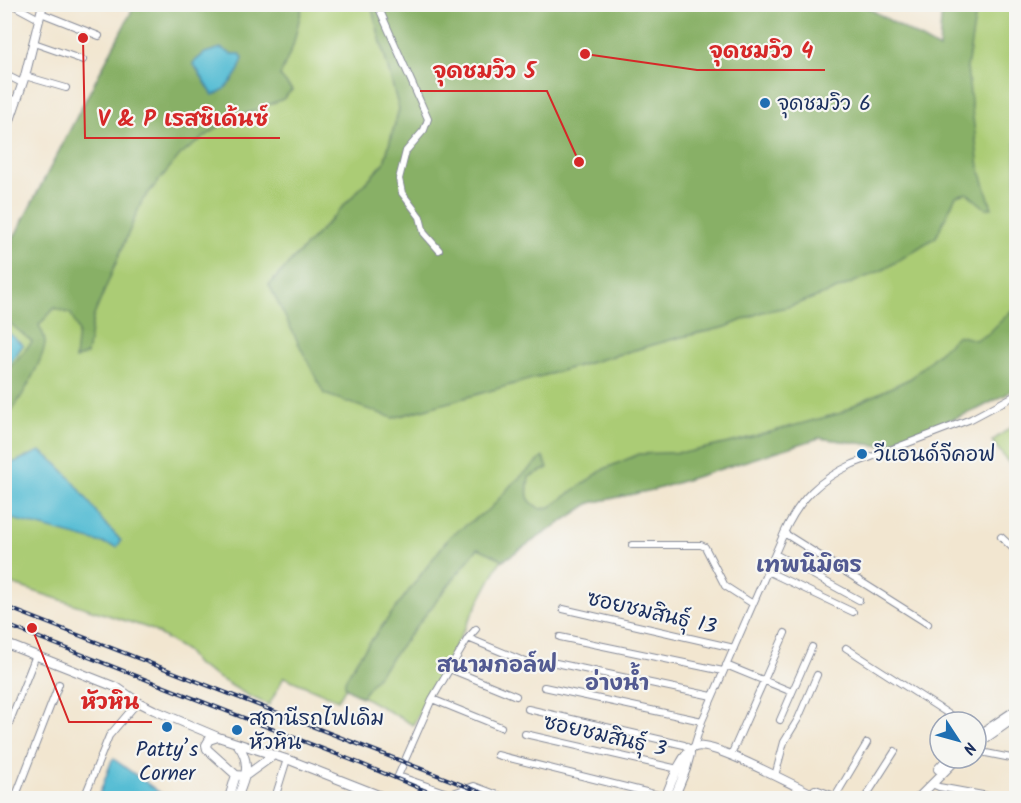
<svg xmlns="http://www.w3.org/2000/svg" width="1021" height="803" viewBox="0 0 1021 803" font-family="Kalam,'Playpen Sans Thai',sans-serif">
	<rect width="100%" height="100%" fill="#f6f6f2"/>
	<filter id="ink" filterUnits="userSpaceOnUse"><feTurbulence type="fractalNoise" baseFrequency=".0167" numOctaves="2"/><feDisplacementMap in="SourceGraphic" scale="12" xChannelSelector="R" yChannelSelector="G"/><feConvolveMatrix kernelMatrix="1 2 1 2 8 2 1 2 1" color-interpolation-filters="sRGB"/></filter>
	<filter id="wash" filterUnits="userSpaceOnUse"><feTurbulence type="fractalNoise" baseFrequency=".008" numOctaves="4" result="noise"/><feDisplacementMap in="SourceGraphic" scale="24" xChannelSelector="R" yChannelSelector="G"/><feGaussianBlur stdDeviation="1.35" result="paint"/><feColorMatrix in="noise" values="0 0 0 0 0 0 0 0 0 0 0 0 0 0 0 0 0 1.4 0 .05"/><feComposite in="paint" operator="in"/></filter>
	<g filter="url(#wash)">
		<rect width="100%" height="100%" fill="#f2e6d0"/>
		<path fill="#abcc74" stroke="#637e69" stroke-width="1.5" d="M135,5H371L399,109L384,163L269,285L393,418L677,338L726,327L943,126L942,5H1016V386L1007,394L978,409L883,446L819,438L657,489L590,503L500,562L413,725L346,687L338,700L284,677L269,705L247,695L197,665L186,651L151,629L5,582V255Z
			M1014,425L1016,428V470L1015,471L992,441Z"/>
		<path fill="#88b066" stroke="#527062" stroke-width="1.5" d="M135,5H301L302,8L293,46L280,76L292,90L283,99L224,123L180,155L142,201L93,318L87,354L75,359L78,331L71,314L55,308L39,325C41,330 46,338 45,343C44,358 17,409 5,417V373L32,342L5,319V255Z
			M371,5H863L939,49L942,5H971L975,18L967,68L979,167L992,208H985L967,193L956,196L936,237L885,269L828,293L788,307L762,312L726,327L677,338L393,418L324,394L269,285L384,163L399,109Z
			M1016,306V386L1007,394L978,409L883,446L819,438L657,489L590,503L504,560L478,548L361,697L345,687V680L358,658L450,536L491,508L511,485L543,457L548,468L529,477C527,494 524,500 541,509L550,507L604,469L639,454L688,452L733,442L841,413L858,403L911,378L958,335L975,340L988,334Z"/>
		<path fill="#56bdd4" stroke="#387699" stroke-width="1.5" d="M221,48L231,54H240L243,58C240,72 227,91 213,95L193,63L205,53Z
			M5,330L23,345L5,370Z
			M40,451C66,468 85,496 102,520C108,528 116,534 121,541L117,547L5,517V469L10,464Z
			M114,759L115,760L167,798H98L112,760Z"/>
	</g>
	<g filter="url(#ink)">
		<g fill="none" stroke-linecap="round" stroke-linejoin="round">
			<g stroke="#868a97" stroke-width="8">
				<path id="minor" d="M11,4L39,19
					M377,4L428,119L424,130L406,151L399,179L402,193L420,217L424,233L439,250
					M41,13L99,36
					M34,43L83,60
					M4,74L22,83
					M25,76L66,88
					M4,95L17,102
					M784,533L928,624
					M1001,537L1016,551
					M632,545H701L705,547L725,586L753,604
					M775,554L859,600
					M767,571L853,612
					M563,609L734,648
					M476,629L468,638L432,699L398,776L450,794L474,786L506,798
					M560,637L723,671
					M468,638L533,665
					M846,648L961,722
					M556,663L712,696
					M726,665L792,692
					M450,669L516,696
					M544,687L702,721
					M432,699L501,727
					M528,709L684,745L691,750
					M780,720L812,647
					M525,734L678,769
					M4,736L36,655
					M694,747L702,721L784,533C800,498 819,480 853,464L971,419L1016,395
					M976,751L1016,759
					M497,755L670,798
					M731,755L785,633
					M775,776L784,742L798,719L817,675
					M932,784L939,787L999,798
					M835,797L867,743
					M15,798L59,684
					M84,798L109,736L138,702
					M275,798L287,759
					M865,798L895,751"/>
			</g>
			<g stroke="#868a97" stroke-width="10">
				<path id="tertiary" d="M4,138L25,76L43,4
					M4,643L118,688L138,702L154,710L218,737L292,761L386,798
					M218,737L209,740L206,745L207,749L236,775L245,776L274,755
					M229,798L236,775
					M237,798C245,779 252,763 238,745"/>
			</g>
			<g stroke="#868a97" stroke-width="10">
				<path id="secondary" d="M976,737L1016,710
					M976,745L1016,717
					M938,769L948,758
					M815,790L837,798
					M665,798C670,786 682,752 695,747C713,740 800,790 822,798
					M674,798L686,769L690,754
					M918,798L958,758"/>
			</g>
			<use href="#minor" stroke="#fff" stroke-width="6"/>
			<use href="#tertiary" stroke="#fff" stroke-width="8"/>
			<use href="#secondary" stroke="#fff" stroke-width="8"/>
			<g stroke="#1b2f5e" stroke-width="4">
				<path id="rail" d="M4,606L496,798
					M4,624L359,763L443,798"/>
			</g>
			<use href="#rail" stroke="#f6f6f2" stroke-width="1.5" stroke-dasharray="4.5" stroke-linecap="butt"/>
		</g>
	</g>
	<g fill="#1f6fb2" stroke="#f6f6f2" stroke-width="2">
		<circle cx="765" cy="103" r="6"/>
		<circle cx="862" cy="454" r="6"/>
		<circle cx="167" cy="727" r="6"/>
		<circle cx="237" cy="730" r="6"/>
	</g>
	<g text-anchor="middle" stroke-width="4.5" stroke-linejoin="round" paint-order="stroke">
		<g font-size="21" fill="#1b2f5e" stroke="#f6f6f2" text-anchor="start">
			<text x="777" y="110">จุดชมวิว 6</text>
			<text x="874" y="461">วีแอนด์จีคอฟ</text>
			<text x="249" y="725">สถานีรถไฟเดิม<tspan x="249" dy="24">หัวหิน</tspan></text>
			<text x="167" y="756" text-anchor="middle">Patty’s<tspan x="167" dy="24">Corner</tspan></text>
		</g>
		<g font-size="21" fill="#1b2f5e" stroke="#f6f6f2">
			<text transform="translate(652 612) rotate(13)" y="7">ซอยชมสินธุ์ 13</text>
			<text transform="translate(605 735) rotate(13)" y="7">ซอยชมสินธุ์ 3</text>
		</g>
		<g font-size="22" font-weight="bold" fill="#525a91" stroke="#f6f6f2">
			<text x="809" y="572">เทพนิมิตร</text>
			<text x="497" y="672">สนามกอล์ฟ</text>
			<text x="617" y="690">อ่างน้ำ</text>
		</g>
	</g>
	<path fill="none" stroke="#d62828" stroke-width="2" d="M585 54L697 70H825M579 162L547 91H420M83 38L85 138H280M32 628L69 722H152"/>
	<g fill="#d62828" stroke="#f6f6f2" stroke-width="2">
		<circle cx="585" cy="54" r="6"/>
		<circle cx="579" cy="162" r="6"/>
		<circle cx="83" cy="38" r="6"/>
		<circle cx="32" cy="628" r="6"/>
	</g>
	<g font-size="22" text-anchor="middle" font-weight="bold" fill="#d62828" stroke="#f6f6f2" stroke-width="4.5" stroke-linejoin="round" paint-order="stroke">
		<text x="761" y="58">จุดชมวิว 4</text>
		<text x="484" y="78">จุดชมวิว 5</text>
		<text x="183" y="126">V &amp; P เรสซิเด้นซ์</text>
		<text x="110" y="709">หัวหิน</text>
	</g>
	<rect width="1021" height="803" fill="none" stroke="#f6f6f2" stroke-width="24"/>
	<g transform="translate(958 740) rotate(126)"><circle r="28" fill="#f6f6f2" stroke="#9ea6b7" stroke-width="1.5"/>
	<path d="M0-4.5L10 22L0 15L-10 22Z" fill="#1f6fb2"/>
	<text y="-9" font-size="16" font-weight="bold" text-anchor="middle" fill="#1b2f5e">N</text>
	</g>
</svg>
